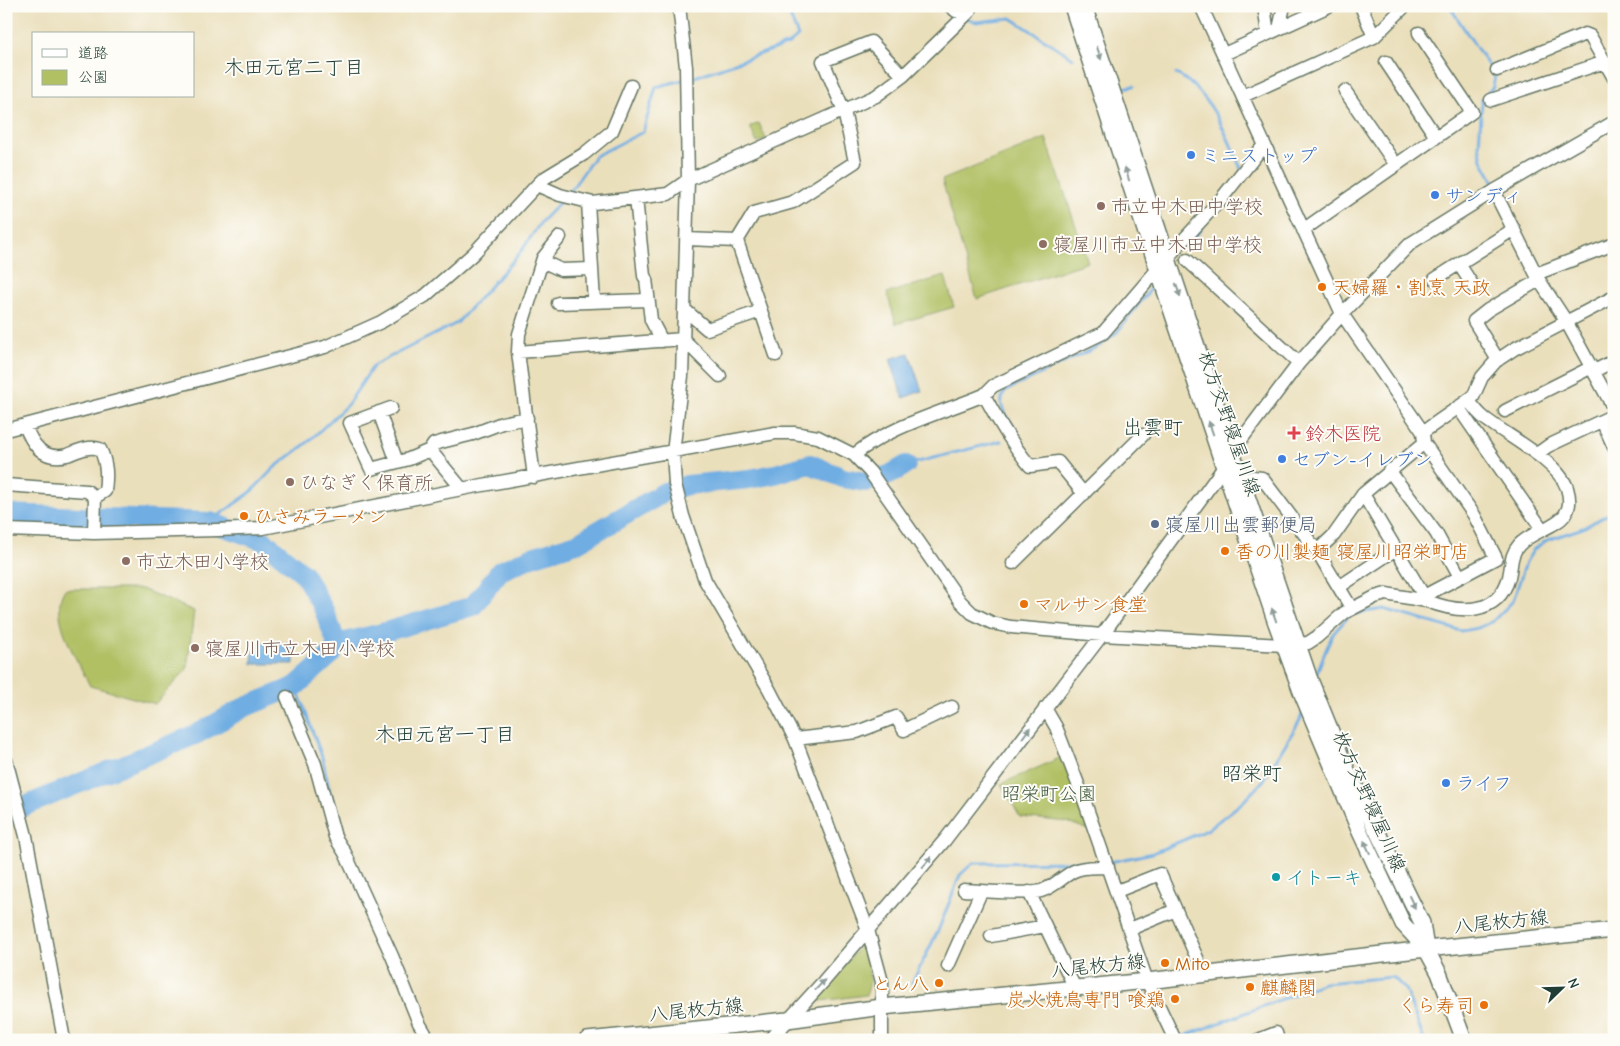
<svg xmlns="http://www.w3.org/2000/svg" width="1620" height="1046" viewBox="0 0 1620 1046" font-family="'Comic Neue','Klee One',sans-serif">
	<rect width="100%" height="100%" fill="#fdfcf7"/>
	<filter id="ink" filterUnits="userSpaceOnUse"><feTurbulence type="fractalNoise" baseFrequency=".02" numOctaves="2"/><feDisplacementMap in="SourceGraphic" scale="10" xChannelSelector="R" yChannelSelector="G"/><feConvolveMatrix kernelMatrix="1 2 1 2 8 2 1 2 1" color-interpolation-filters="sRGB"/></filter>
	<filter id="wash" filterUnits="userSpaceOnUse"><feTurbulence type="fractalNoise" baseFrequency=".0096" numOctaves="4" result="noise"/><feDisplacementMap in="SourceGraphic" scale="20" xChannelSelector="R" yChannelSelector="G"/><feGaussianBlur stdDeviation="1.12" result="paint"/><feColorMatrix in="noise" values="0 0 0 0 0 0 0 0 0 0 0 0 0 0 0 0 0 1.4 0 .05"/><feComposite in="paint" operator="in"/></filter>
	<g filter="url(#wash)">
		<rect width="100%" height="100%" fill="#eadfbb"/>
		<path fill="#b0c063" stroke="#687e4c" d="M759,123L766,139L757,143L750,127Z
			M1046,138L1088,262L977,299L942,180Z
			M945,276L954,307L896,324L887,293Z
			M65,589H142L194,611L187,669L155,704L90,686C78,661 47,615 65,589Z
			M1064,756L1092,831L1067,822L1020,817L1001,784Z
			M862,944C866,960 874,979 866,995L813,1002Z"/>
		<path fill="#70ade2" stroke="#48758b" d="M909,353L922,391L903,398L890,359Z
			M253,643H294V664H252Z"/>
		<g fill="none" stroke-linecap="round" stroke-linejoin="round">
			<path stroke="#70ade2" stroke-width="3" d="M1450,7L1495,76L1493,87L1482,99L1479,146L1482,160L1495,184
				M967,18L976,22L1011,18L1073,58
				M1176,74C1209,89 1228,137 1241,169
				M689,79L789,44L798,36L786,6
				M1123,88L1134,86
				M569,193L595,156L643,132L656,87L683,80
				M1186,248L1201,229
				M1017,434C1009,418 995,407 1005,391L1101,345L1117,332L1152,287
				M906,465L1001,441
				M210,522L251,492L274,468L307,443L348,404L374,365L457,323L520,253L541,222L563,199
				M1353,614L1384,609L1461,631L1478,628L1493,621L1513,601L1526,562L1534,549L1547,540L1583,528L1614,511
				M1315,677L1332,635L1348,617
				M296,686L323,760L328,785L343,839
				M1110,862L1153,853L1207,830L1243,802L1263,781L1300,720L1303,711
				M912,983L938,931L960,875L973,863L1084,862
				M1177,1039L1324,983L1393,977L1405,989L1424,1040"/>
			<path stroke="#70ade2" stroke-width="20" d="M6,514L210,522L264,541L304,574L324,610L337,644
				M6,814L197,734L243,708L296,686L332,654L337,644L378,634L473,606L500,571L532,557L577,543L665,492L687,485L749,479L775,474L810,464L843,478L866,482L889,475L906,465"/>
		</g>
	</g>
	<g filter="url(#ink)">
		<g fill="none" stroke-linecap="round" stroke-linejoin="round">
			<g stroke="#667663" stroke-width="15">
				<path id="minor" d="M679,6L686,67L688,180L682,376L673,453L675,484L683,516L705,580L769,689L795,739L868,930L882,982V1040
					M950,6L956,11L966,14
					M1201,6L1342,314L1423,432L1424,443L1474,515L1496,558L1424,596L1363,494
					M1264,6L1268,34
					M1361,6L1374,37
					M1279,29L1284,6
					M1224,54L1329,6
					M1386,62L1436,137
					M1497,70L1585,34L1590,36L1614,78
					M1345,91L1396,165
					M1243,96L1374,37L1405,6
					M1491,100L1605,62
					M537,185L543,179L584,154L612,131L631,86
					M1494,191L1539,280L1566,321L1614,409
					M636,198L644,276L646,279L651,320L662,341
					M588,202L594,302
					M1303,230L1472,112L1419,33
					M686,239L737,241L776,355
					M737,241L754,213L793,202L855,162L844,111L823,61L871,42L903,76
					M1187,260L1299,363
					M542,261L561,270L592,269
					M1459,264L1475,289
					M1536,274L1614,244
					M1435,279L1514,229
					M558,303L648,300
					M684,309L707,329L761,311
					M518,352L683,339L720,376
					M1498,360L1474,321L1488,310L1539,280
					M1594,371L1614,361
					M984,395C998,421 1012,444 1030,466L1058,462L1084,494
					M1458,407L1542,529
					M391,408L350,423L371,469L409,459L430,450L434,444L445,441L473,434L502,423L527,418
					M1505,411L1592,367
					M379,412L397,462
					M1602,421L1614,447
					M25,425C32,445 43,461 67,455C78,451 88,445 100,449C107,463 107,476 105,491L95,497
					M6,430L325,347L381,322L425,296L473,254L537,185L560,195L593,203L668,194L688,180L876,96L903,76L969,12L971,6
					M1423,432L1473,397L1482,377L1496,361L1514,349L1614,297
					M430,450L462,489
					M1537,454L1548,446L1614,415
					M854,455C890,426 941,413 984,395L993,386L1103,333L1175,249L1222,198L1264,145
					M1389,470L1436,533L1460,577
					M534,477L518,352L519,334L543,258L560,237
					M1242,481L1253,477L1262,478L1317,551L1334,535L1363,494L1424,443
					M6,485L87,491L95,497L94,533
					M6,530L94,533L218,530L263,528L472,487L775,433H794L818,437L854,455L870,472L960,601L972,613L992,623L1011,627L1102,635L1284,645L1308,643L1317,637L1344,613L1375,597L1386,594L1427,601
					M1317,551L1352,609
					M1013,563L1143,435
					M1339,587L1396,549
					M1424,596L1427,601C1458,613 1498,617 1509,577C1512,565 1510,555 1519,545C1539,524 1579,527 1567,488C1558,461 1505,435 1483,417C1477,412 1473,406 1468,400
					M287,697L315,764L335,837L345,853L392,956L419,1023L429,1040
					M1045,708L1056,727L1083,797L1147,981L1175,1040
					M795,739L857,732L896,717L904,730L952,707
					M6,760L26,836L64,1040
					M964,890C979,891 1029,895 1041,891C1054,887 1062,877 1074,871C1084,866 1097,868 1108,867
					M1117,891L1160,874L1204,974
					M1029,892L1075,988
					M1130,929L1176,910
					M991,936L1045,926
					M948,966L981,892
					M770,1040L823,982L945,840L1102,635L1224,467L1232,452L1299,363L1342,314L1411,243L1494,191L1614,122
					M1258,1040L1276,1033L1278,1040"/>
			</g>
			<g stroke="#667663" stroke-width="18">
				<path id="major" d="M1072,6L1158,270L1276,623L1302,694L1360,832L1403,924L1426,949L1439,973L1464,1040
					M1084,6L1232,452L1309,677L1345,766L1422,923L1426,949
					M587,1040L787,1020L882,1007L1147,981L1426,949L1614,930"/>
			</g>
			<use href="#minor" stroke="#fff" stroke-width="12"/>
			<use href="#major" stroke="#fff" stroke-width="15"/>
		</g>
		<defs><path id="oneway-solid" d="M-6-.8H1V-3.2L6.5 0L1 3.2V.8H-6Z" transform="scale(1.25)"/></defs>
		<g fill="#8f9e9a">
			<use href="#oneway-solid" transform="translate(1099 53) rotate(72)"/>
			<use href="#oneway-solid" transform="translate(1127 174) rotate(-108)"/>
			<use href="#oneway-solid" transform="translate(1178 290) rotate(71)"/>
			<use href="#oneway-solid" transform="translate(1211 428) rotate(-109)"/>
			<use href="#oneway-solid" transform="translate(1274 615) rotate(-109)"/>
			<use href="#oneway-solid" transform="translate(1026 733) rotate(-54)"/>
			<use href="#oneway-solid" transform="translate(1367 847) rotate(-115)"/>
			<use href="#oneway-solid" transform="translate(927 862) rotate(-50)"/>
			<use href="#oneway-solid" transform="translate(1412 902) rotate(64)"/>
			<use href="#oneway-solid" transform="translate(820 985) rotate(-47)"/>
		</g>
	</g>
	<g fill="#3f7fe0" stroke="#fdfcf7" stroke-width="2">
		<circle cx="1191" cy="155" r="5"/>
		<circle cx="1435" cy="195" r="5"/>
		<circle cx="1282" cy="459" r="5"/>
		<circle cx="1446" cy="783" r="5"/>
	</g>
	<g fill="#8d6e63" stroke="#fdfcf7" stroke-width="2">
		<circle cx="1101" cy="206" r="5"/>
		<circle cx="1043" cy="244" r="5"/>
		<circle cx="290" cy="482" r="5"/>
		<circle cx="126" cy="561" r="5"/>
		<circle cx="195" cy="648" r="5"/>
	</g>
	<g fill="#e8710a" stroke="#fdfcf7" stroke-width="2">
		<circle cx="1322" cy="287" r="5"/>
		<circle cx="244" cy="516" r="5"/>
		<circle cx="1225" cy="551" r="5"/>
		<circle cx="1024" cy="604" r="5"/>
		<circle cx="1165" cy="963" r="5"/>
		<circle cx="939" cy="983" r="5"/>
		<circle cx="1250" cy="987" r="5"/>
		<circle cx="1175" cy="999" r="5"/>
		<circle cx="1484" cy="1005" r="5"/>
	</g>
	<path fill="#e0444e" stroke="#fdfcf7" stroke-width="2" d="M1291.5 425.5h5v5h5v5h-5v5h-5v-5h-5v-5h5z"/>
	<circle fill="#5c6f8a" stroke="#fdfcf7" stroke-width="2" cx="1155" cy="524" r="5"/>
	<circle fill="#0f9aa8" stroke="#fdfcf7" stroke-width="2" cx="1276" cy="877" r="5"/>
	<g text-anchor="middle" stroke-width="4" stroke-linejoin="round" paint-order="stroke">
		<g font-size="19" fill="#366cbe" stroke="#fdfcf7" text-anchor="start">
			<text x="1201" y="162">ミニストップ</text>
			<text x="1445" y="202">サンディ</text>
			<text x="1292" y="466">セブン-イレブン</text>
			<text x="1456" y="790">ライフ</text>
		</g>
		<g font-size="19" fill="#785e54" stroke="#fdfcf7" text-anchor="start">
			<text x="1111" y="213">市立中木田中学校</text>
			<text x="1053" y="251">寝屋川市立中木田中学校</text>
			<text x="300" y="489">ひなぎく保育所</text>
			<text x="136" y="568">市立木田小学校</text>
			<text x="205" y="655">寝屋川市立木田小学校</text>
		</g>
		<g font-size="19" fill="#c56008" stroke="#fdfcf7" text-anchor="start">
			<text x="1332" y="294">天婦羅・割烹 天政</text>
			<text x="254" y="523">ひさみラーメン</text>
			<text x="1235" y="558">香の川製麺 寝屋川昭栄町店</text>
			<text x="1034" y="611">マルサン食堂</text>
			<text x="1175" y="970">Mito</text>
			<text x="929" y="990" text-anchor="end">とん八</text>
			<text x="1260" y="994">麒麟閣</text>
			<text x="1165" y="1006" text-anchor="end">炭火焼鳥専門 喰鶏</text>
			<text x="1474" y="1012" text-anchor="end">くら寿司</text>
		</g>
		<g font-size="19" fill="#1f3d34" stroke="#fdfcf7">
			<text transform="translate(1230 423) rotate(71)" y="7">枚方交野寝屋川線</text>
			<text transform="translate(1370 801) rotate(66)" y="7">枚方交野寝屋川線</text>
			<text transform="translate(1501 921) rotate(-6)" y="7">八尾枚方線</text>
			<text transform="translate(1098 965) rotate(-6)" y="7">八尾枚方線</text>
			<text transform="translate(696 1009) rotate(-6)" y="7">八尾枚方線</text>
		</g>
		<g font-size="19" fill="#be3a42" stroke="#fdfcf7" text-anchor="start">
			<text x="1305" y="440">鈴木医院</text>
		</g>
		<g font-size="19" fill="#4e5e75" stroke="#fdfcf7" text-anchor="start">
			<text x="1165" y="531">寝屋川出雲郵便局</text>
		</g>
		<g font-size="19" fill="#435e40" stroke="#fdfcf7">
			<text x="1049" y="800">昭栄町公園</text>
		</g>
		<g font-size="19" fill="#0d838f" stroke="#fdfcf7" text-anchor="start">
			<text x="1286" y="884">イトーキ</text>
		</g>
		<g font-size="20" fill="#1f3d34" stroke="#fdfcf7">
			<text x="294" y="74">木田元宮二丁目</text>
			<text x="1153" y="434">出雲町</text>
			<text x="445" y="741">木田元宮一丁目</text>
			<text x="1252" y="780">昭栄町</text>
		</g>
	</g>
	<rect width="1620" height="1046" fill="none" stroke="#fdfcf7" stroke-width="25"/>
	<rect x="32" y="32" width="162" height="65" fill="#fdfcf7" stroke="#a4b0a9"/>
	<rect x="42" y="49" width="25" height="8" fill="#ffffff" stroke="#a4b0a9"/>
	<text x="78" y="58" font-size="15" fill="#1f3d34">道路</text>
	<rect x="42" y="70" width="25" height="15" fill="#b0c063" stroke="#a4b0a9"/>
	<text x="78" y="82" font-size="15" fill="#1f3d34">公園</text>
	<g transform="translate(1562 988) rotate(67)" stroke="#fdfcf7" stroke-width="4" paint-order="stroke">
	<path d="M0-4L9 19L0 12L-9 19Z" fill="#1f3d34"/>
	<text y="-8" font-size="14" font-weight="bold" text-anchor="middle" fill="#1f3d34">N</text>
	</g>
</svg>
